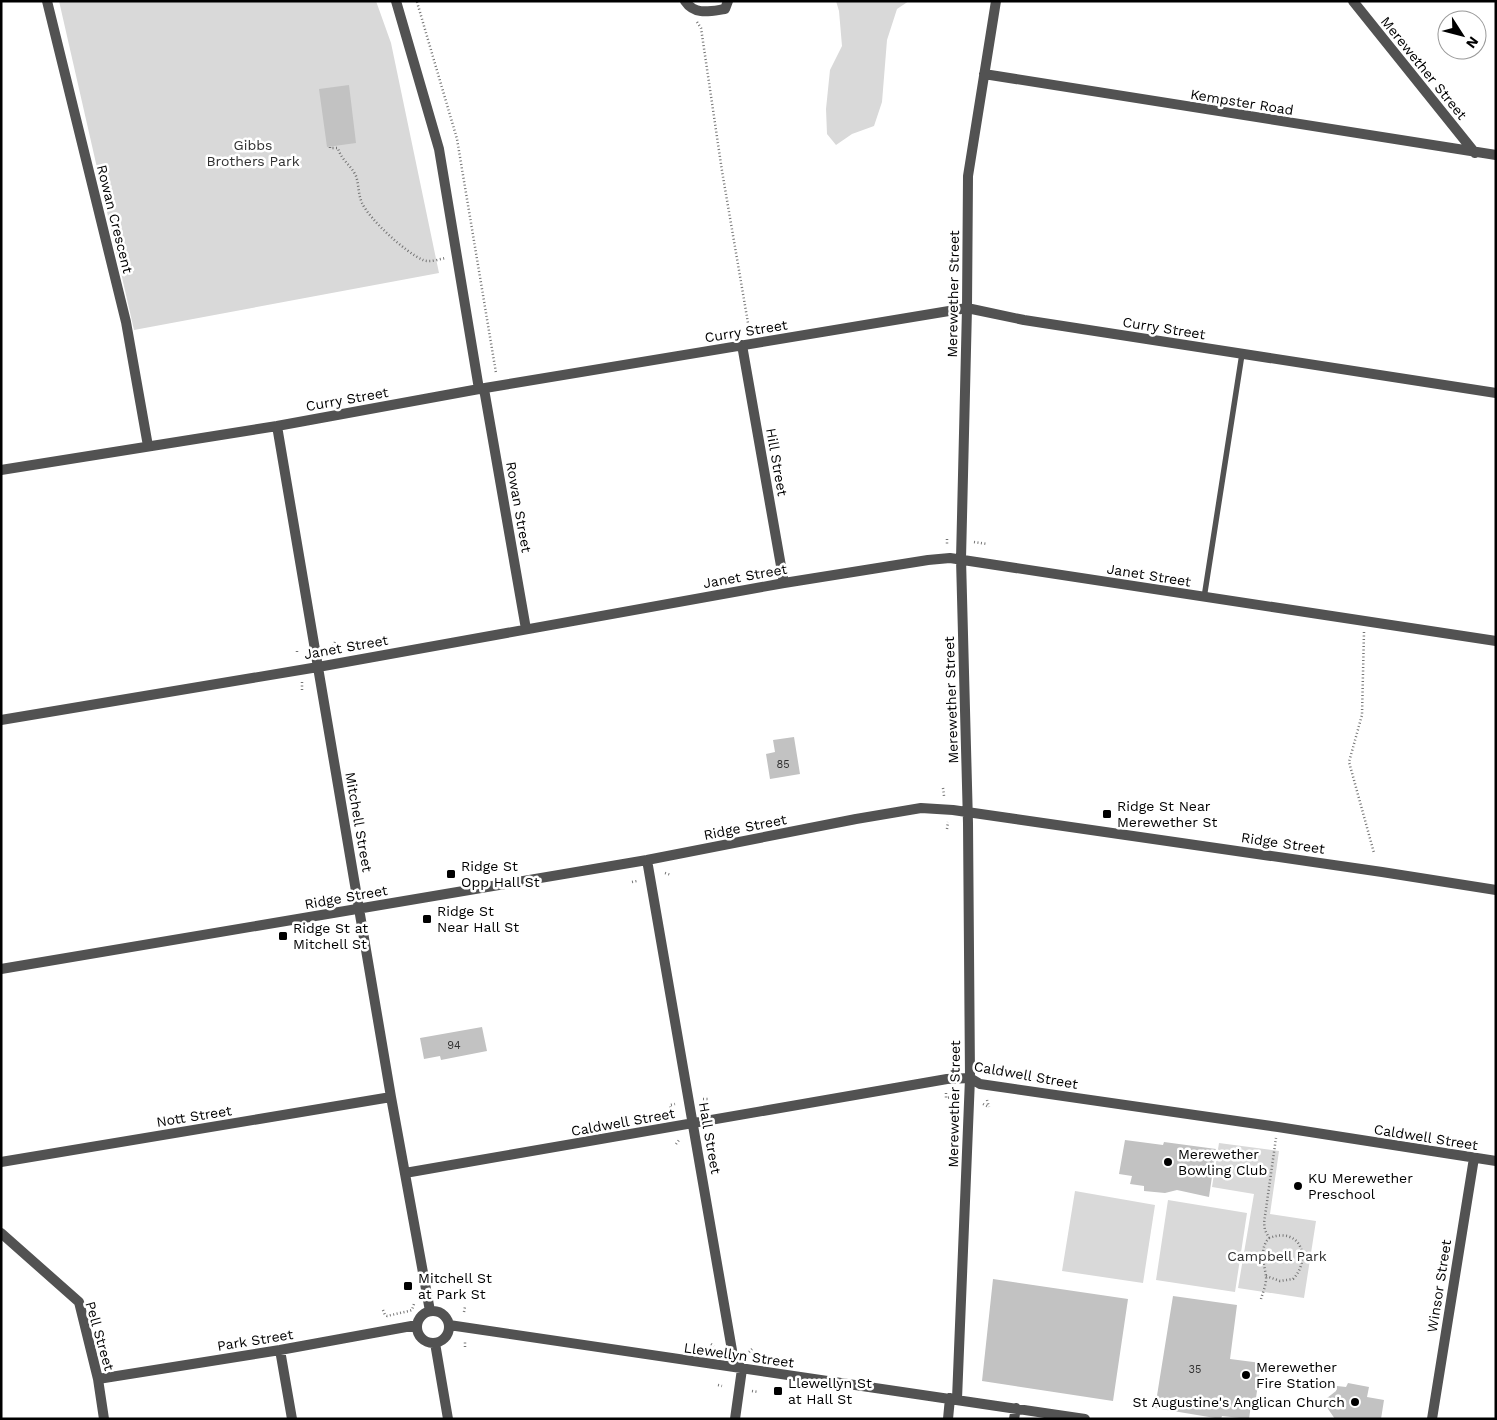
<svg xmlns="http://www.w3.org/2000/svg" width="1497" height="1420" viewBox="0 0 1497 1420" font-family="'Work Sans',sans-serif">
	<rect width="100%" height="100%" fill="#fff"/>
	<path fill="#d9d9d9" d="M59,1H376L391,43L439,273L134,330Z
		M836,1H909L897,9L887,40L882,102L874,126L852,134L836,145L827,134L826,109L830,70L842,46L839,11Z
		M1219,1143L1279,1151L1270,1214L1316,1221L1304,1298L1238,1288L1254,1194L1212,1187Z
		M1075,1191L1155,1205L1143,1283L1062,1271Z
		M1168,1200L1247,1213L1235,1292L1156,1280Z"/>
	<path fill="#c2c2c2" d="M349,85L356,143L327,147L319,89Z
		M794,737L800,774L770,779L766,754L775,752L773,740Z
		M482,1027L487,1051L441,1060L440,1056L424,1059L420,1038Z
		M1125,1140L1163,1145L1164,1142L1216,1149L1209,1197L1177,1190L1165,1193L1144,1191V1186L1130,1184L1132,1176L1119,1174Z
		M993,1279L1128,1299L1113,1401L982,1381Z
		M1173,1296L1237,1305L1230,1359L1261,1363L1255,1405H1251L1249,1419L1222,1416L1221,1419L1155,1408Z
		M1348,1383L1369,1387L1367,1397L1384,1400L1381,1419H1335L1326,1406L1327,1398L1336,1391L1337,1386L1346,1387Z"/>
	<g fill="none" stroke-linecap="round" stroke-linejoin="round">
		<path stroke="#747474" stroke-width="2.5" stroke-dasharray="1 2.5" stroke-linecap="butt" d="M417,2L457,139L496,373
			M697,22L701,28L722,171L748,323
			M330,147V148H338C341,160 351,165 356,176C359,185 358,194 362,203C370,220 405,252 423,260C430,263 439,259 446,258
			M947,539V544
			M974,542L987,544
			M1364,632L1362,715L1349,762L1374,853
			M333,646L335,642
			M297,651V654
			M302,682V690
			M943,788L944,796
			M947,829L948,822
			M665,873L671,875
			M632,882L637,881
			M983,1065H986V1070
			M946,1093V1098L952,1097
			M703,1099H708L707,1104
			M987,1100L989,1107
			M983,1104L989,1107
			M671,1111L670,1105L675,1104
			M712,1134L715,1137
			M676,1144L679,1140
			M1266,1276L1280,1281L1293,1279C1312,1259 1301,1226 1269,1238
			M1261,1299C1263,1292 1267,1282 1266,1276C1264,1263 1259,1249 1269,1238L1265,1230L1264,1223L1276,1138
			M383,1310L385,1315L387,1316L409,1311L412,1310L414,1304H416
			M464,1312L465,1307
			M711,1344L714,1346
			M465,1347V1342
			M749,1352L752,1349
			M718,1385L722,1386
			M752,1391L758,1392"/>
		<path stroke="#525252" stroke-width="5.5" d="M1204,598L1242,354"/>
		<path stroke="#525252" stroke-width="10" d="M47,1L126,322L148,446
			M396,1L439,149L479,389
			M685,1C695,16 711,11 725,9L728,1
			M1353,1L1475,153
			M984,74L1496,155
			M742,345L784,583
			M484,389L526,629
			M277,426L391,1097L430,1311
			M1,470L277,426L479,389L967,308L1024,320L1496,393
			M1,720L318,667L784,583L928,560L950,558L1496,641
			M647,860L733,1356L742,1369L735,1419
			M1,969L647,860L856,819L921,808L953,810L1382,872L1496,890
			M1,1162L391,1097
			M405,1173L947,1079L970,1078L980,1084L1278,1127L1496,1161
			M1,1233L79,1302L98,1379L104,1419
			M417 1327a16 16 0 1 1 32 0a16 16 0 1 1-32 0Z
			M449,1325L1085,1419
			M435,1343L448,1419
			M280,1350L292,1419
			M98,1379L280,1350L417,1325
			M957,1399L970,1078L968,823L961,559L967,308L968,176L996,1
			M948,1419L950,1398
			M1014,1419L1016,1408
			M1432,1419L1474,1158"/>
	</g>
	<g fill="#000" stroke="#fff" stroke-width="2">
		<rect x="1102" y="809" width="10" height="10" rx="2.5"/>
		<rect x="446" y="869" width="10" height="10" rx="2.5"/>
		<rect x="422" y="914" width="10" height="10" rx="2.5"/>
		<rect x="278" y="931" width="10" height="10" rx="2.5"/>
		<circle cx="1168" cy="1162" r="5"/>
		<circle cx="1298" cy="1186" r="5"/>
		<rect x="403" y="1281" width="10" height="10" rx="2.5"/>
		<circle cx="1246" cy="1375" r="5"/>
		<rect x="773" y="1386" width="10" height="10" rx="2.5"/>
		<circle cx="1355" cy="1402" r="5"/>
	</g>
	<g text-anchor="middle" stroke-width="5" stroke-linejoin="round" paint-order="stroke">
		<g font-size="11" fill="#303030">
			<text x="783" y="768">85</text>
			<text x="454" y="1049">94</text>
			<text x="1195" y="1373">35</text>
		</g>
		<g font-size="14" fill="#000" stroke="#fff">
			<text transform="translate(1424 68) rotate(51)" y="5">Merewether Street</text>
			<text transform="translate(1242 102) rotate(9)" y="5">Kempster Road</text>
			<text transform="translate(115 219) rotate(76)" y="5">Rowan Crescent</text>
			<text transform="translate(953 294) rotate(-89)" y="5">Merewether Street</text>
			<text transform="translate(1164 328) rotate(9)" y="5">Curry Street</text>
			<text transform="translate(746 331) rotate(-9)" y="5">Curry Street</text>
			<text transform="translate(347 399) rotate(-10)" y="5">Curry Street</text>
			<text transform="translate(777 462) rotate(80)" y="5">Hill Street</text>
			<text transform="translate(519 507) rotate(80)" y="5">Rowan Street</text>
			<text transform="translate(1149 575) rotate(9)" y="5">Janet Street</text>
			<text transform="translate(745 576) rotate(-10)" y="5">Janet Street</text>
			<text transform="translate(346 647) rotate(-10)" y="5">Janet Street</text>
			<text transform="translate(951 700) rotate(-92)" y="5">Merewether Street</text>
			<text transform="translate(359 822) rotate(80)" y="5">Mitchell Street</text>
			<text transform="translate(745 827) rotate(-11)" y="5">Ridge Street</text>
			<text transform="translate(1283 843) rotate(8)" y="5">Ridge Street</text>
			<text transform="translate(346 897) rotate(-10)" y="5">Ridge Street</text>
			<text transform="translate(1026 1075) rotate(10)" y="5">Caldwell Street</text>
			<text transform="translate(954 1104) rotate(-89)" y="5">Merewether Street</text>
			<text transform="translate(194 1116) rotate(-9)" y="5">Nott Street</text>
			<text transform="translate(623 1122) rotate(-10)" y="5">Caldwell Street</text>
			<text transform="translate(1426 1137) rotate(9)" y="5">Caldwell Street</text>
			<text transform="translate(710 1138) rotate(80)" y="5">Hall Street</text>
			<text transform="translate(1439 1286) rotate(-81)" y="5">Winsor Street</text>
			<text transform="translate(100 1336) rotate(74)" y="5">Pell Street</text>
			<text transform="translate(255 1340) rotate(-9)" y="5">Park Street</text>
			<text transform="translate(739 1355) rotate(8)" y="5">Llewellyn Street</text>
		</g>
		<g font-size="14" fill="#303030" stroke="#fff">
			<text x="253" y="150">Gibbs<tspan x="253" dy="16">Brothers Park</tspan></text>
			<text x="1277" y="1261">Campbell Park</text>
		</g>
		<g font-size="14" fill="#000" stroke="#fff" text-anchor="start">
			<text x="1117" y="811">Ridge St Near<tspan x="1117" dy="16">Merewether St</tspan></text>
			<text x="461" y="871">Ridge St<tspan x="461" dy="16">Opp Hall St</tspan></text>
			<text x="437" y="916">Ridge St<tspan x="437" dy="16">Near Hall St</tspan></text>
			<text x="293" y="933">Ridge St at<tspan x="293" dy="16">Mitchell St</tspan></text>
			<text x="1178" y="1159">Merewether<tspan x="1178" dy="16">Bowling Club</tspan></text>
			<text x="1308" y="1183">KU Merewether<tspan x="1308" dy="16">Preschool</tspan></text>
			<text x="418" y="1283">Mitchell St<tspan x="418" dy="16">at Park St</tspan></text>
			<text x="1256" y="1372">Merewether<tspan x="1256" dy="16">Fire Station</tspan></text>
			<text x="788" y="1388">Llewellyn St<tspan x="788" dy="16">at Hall St</tspan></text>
			<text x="1345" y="1407" text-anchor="end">St Augustine's Anglican Church</text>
		</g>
	</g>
	<rect width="1497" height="1420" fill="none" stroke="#000000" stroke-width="5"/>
	<g transform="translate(1462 35) rotate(126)"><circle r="24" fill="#ffffff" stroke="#999999"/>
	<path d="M0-4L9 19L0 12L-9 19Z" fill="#000000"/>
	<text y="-8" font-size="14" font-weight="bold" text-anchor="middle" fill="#000000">N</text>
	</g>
</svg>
